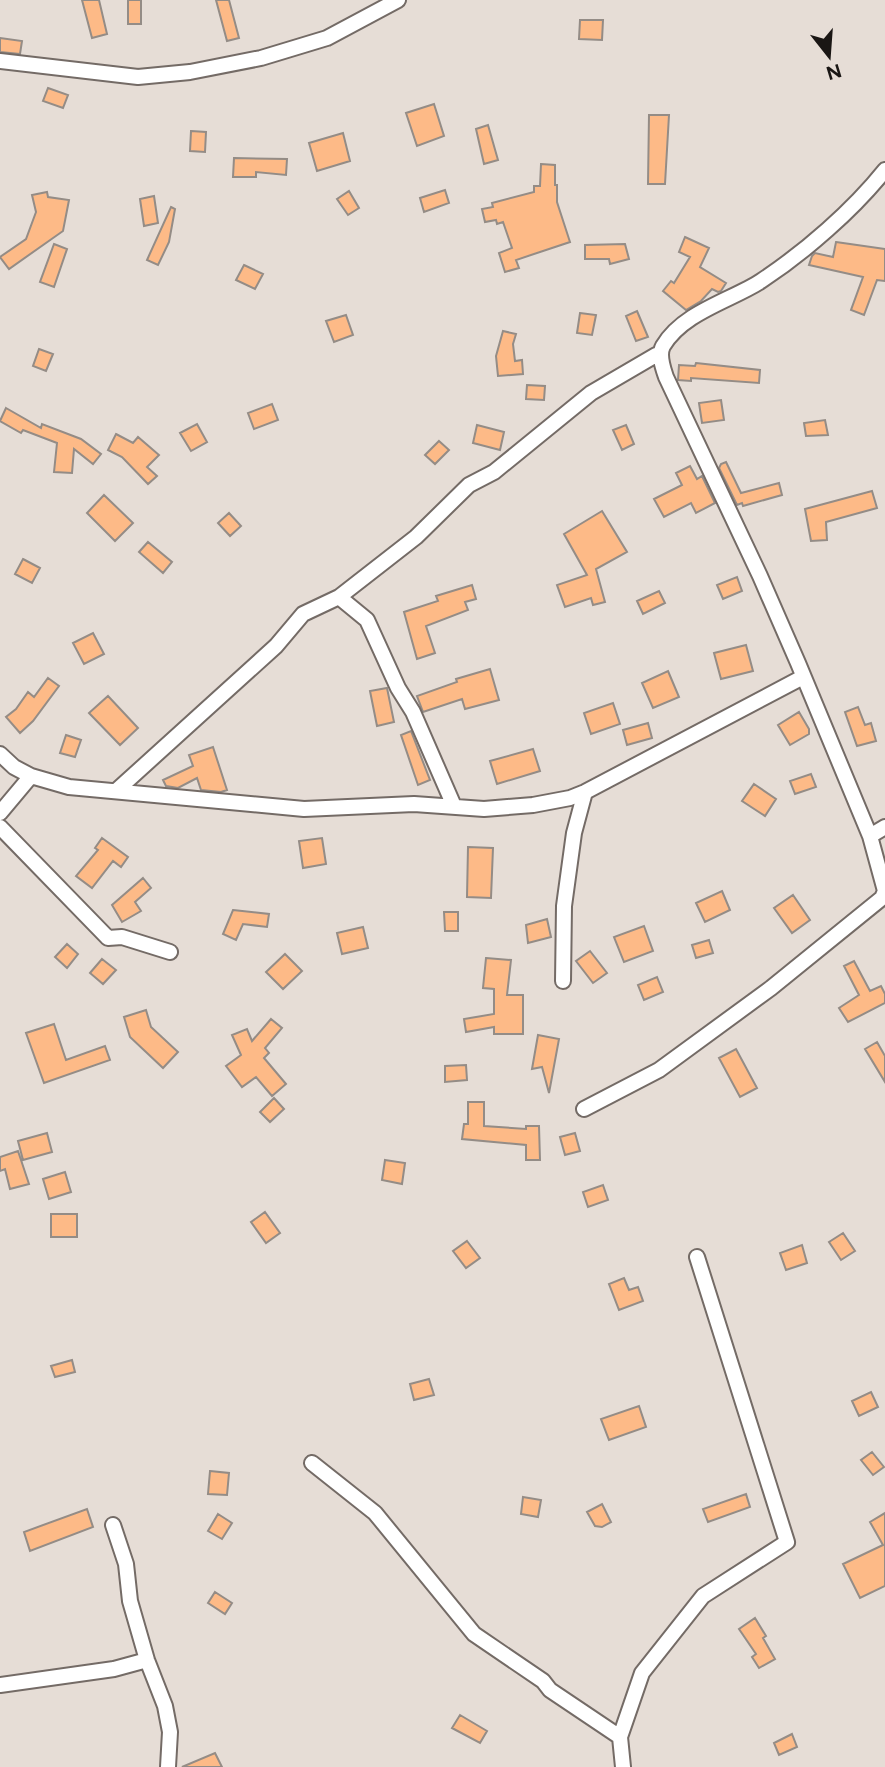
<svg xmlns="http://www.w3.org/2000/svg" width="885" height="1767" viewBox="0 0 885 1767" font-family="Figtree,sans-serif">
	<rect width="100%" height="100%" fill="#e6ddd6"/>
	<path fill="#fdba87" stroke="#948c86" stroke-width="2" d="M82,0H99L107,34L92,38Z
		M128,0H141V24H128Z
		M216,0H229L239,38L227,41Z
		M580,20H603L602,40L579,39Z
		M0,38L22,41L20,54L0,52Z
		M48,88L68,95L63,108L43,101Z
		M434,104L444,136L417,146L406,113Z
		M649,115H669L665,184H648Z
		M488,125L498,160L484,164L476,129Z
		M191,131L206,132L205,152L190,151Z
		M343,133L350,161L317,171L309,143Z
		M234,158L287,159L286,175L256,172V177H233Z
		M541,164L555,165V185H557V202L570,242L516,260L519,268L505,272L499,253L512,248L503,222L497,224L496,220L485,222L482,209L493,207L492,203L534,192V186H540Z
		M445,190L449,203L424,212L420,198Z
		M349,191L359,208L348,215L337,199Z
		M47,192L48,197L69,200L63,231L9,269L0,257L26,239L36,212L32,195Z
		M154,196L158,223L144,226L140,199Z
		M171,207L175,209L169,242L158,265L147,260Z
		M685,237L709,248L700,267L726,283L721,291L718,292L712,289L701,301L686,310L663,291L671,281L674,283L690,257L679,252Z
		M836,242L885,249V281L877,280L864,315L851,310L863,277L809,265L812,256L815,253L833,257Z
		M54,244L67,249L54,287L40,282Z
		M625,244L629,259L610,264L609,259H585V245Z
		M244,265L263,274L255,289L236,280Z
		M637,311L648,337L636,341L626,316Z
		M580,313L596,315L592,335L577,333Z
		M346,315L353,335L334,342L326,321Z
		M503,331L516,334L513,344L515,361L522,360L523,374L498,376L496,356Z
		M39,349L53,354L46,371L33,366Z
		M696,363L760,370L759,383L691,378V381L678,380L679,365L695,366Z
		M527,385L545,386L544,400L526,399Z
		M721,400L724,420L702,423L699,403Z
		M272,404L278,420L254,429L248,413Z
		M6,408L41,428L42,424L81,439L101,454L93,464L74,449L72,473L54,472L57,443L23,430L21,433L0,421Z
		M825,420L828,435L806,436L804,423Z
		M197,424L207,442L191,451L180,433Z
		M477,425L504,432L500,450L473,443Z
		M626,425L634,444L622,450L613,430Z
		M116,434L133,443L138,437L159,455L147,467L157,476L148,484L122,457L108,450Z
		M439,441L449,450L435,464L425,455Z
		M726,462L741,493L779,483L782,495L743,506L742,503L737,505L719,468L721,464Z
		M690,466L697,479L702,476L715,503L696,513L691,503L664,517L654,499L682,485L676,473Z
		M872,491L877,508L826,522L827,540L811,541L805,509Z
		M104,495L133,523L115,541L87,513Z
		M602,511L627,552L596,569L605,602L593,605L591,598L565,607L557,585L587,575L564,534Z
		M229,513L241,526L230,536L218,523Z
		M148,542L172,562L163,573L139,552Z
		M23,559L40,568L32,583L15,574Z
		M737,577L742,591L723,599L717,585Z
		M472,585L476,599L465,602L468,610L426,626L435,653L417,659L404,612L438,601L436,596Z
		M659,591L665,603L643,614L637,601Z
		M93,633L104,654L84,664L73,643Z
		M746,645L753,671L721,679L714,653Z
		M490,669L499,700L465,709L462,699L423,712L417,696L457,682L456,679Z
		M668,671L679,697L653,708L642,683Z
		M48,678L59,686L33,721L20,733L6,717L16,709L28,692L34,697Z
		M387,688L394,722L377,726L370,691Z
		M108,696L138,728L120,745L89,713Z
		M613,703L620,724L591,734L584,713Z
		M858,707L865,725L871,723L876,741L857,746L845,712Z
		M799,712L809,729V734L790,745L778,725Z
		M648,723L652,738L627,745L623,730Z
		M411,731L430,780L418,785L401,735Z
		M66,735L81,740L75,757L60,753Z
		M213,747L227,790L221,792L201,790L197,778L178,788L166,786L163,780L193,766L189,755Z
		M533,749L540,771L497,784L490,761Z
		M811,774L816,787L795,794L790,781Z
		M754,784L776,799L765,816L742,801Z
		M102,838L128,857L121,867L113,861L92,888L76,876L98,850L95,848Z
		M322,838L326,864L303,868L299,841Z
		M468,847L493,848L491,898L467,897Z
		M143,878L151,888L135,902L141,911L122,922L112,905Z
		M722,891L730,910L705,922L696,903Z
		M793,895L810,920L792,933L774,908Z
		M233,910L269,914L267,927L243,924L236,940L223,934Z
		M444,912H458V931H445Z
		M547,919L551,937L528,943L526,925Z
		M644,926L653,951L624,962L614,937Z
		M363,927L368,948L342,954L337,933Z
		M709,940L713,953L696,958L692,945Z
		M67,944L78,954L67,968L55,957Z
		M590,951L607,973L593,983L576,961Z
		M285,954L302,971L283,989L266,972Z
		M486,958L511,960L507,995H523V1034H494V1027L466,1032L464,1019L494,1014V989L483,988Z
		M102,959L116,970L103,984L90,973Z
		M854,961L870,991L881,986L885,994V1003L848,1022L839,1008L859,995L844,966Z
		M657,977L663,992L644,1000L638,985Z
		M146,1010L151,1027L178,1052L163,1068L130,1037L124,1017Z
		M271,1019L282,1028L265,1048L269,1053L264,1058L286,1084L272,1096L256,1077L242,1087L226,1066L241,1055L232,1035L247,1029L252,1041Z
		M54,1024L66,1060L105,1046L110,1060L44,1083L26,1033Z
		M538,1035L559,1039L549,1093L542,1067L532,1069Z
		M877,1042L885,1056V1082L865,1049Z
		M736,1049L757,1088L740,1097L719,1058Z
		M466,1065L467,1080L445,1082V1066Z
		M274,1098L284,1109L270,1122L260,1112Z
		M468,1102H484V1126L526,1129V1126H539L540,1160H526V1145L462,1139L464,1124H468Z
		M47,1133L52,1152L23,1160L18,1141Z
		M575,1133L580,1151L565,1155L560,1137Z
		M18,1151L29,1184L10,1189L5,1169L0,1171V1157Z
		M385,1160L405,1163L402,1184L382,1180Z
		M65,1172L71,1192L49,1199L43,1179Z
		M603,1185L608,1200L588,1207L583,1192Z
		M265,1212L280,1233L266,1243L251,1222Z
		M51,1214H77V1237H51Z
		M843,1233L855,1251L841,1260L829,1242Z
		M467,1241L480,1258L466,1268L453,1251Z
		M802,1245L807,1263L786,1270L780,1253Z
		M624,1278L629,1290L638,1287L643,1301L619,1310L609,1284Z
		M72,1360L75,1372L55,1377L51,1366Z
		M429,1379L434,1395L414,1400L410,1384Z
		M871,1392L878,1407L859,1416L852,1401Z
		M639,1406L646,1427L609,1440L601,1419Z
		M872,1452L884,1467L873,1475L861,1460Z
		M210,1471L229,1473L227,1495L208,1494Z
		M746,1494L750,1507L708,1522L703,1509Z
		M523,1497L541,1500L538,1517L521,1514Z
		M602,1504L611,1522L602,1527L595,1526L587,1512Z
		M87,1509L93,1527L30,1551L24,1532Z
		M885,1513V1586L860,1598L843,1564L883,1545L870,1522Z
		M218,1514L232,1523L222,1539L208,1531Z
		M215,1592L232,1603L225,1614L208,1603Z
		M755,1618L766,1636L763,1638L775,1659L759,1668L752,1657L756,1654L739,1629Z
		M460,1715L487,1731L480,1743L452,1728Z
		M792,1734L797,1747L779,1755L774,1743Z
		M215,1753L222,1767H182Z"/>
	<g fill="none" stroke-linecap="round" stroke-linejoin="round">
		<g stroke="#746b66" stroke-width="18">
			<path id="street" d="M0,61L138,77L190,72L261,58L327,38L398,0
				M339,597L367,620L398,688L413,712L454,806
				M0,754L14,767L31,776L69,787L304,809L414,804L484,809L533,805L570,798L585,792L803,677
				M116,791L276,646L303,614L339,597L416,537L469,485L494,472L591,393L656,355H661
				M0,813L31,776
				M0,827L108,938L122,937L170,952
				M870,836L885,827
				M563,981L564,906L574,833L585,792
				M584,1109L659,1070L771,988L882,898L885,891L870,836L798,663L760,576L666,377C663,368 658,355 663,346C683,312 732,300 761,281C805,252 853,210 885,170
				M312,1463L375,1513L474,1634L543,1681L550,1690L620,1737
				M113,1525L126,1564L130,1601L147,1660L165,1706L170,1732L168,1767
				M0,1685L114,1669L147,1660
				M623,1767L620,1737L642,1673L703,1596L787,1542L697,1257"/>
		</g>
		<use href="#street" stroke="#fff" stroke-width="14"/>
	</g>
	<g transform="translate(829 56) rotate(163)" stroke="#e6ddd6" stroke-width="5" paint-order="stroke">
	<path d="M0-5L12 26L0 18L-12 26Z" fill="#1a1614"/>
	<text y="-10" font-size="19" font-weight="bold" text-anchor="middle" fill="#1a1614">N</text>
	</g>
</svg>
